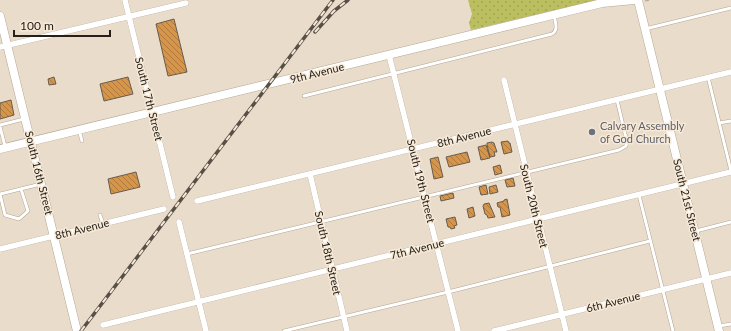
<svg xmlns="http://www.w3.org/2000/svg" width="731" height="331" viewBox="0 0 731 331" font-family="Lato,sans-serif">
	<defs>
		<pattern id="grass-dots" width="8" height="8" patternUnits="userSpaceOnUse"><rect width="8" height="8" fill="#bcbf60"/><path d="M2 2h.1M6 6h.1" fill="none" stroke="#a1a453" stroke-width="1.8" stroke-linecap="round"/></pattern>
		<pattern id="building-back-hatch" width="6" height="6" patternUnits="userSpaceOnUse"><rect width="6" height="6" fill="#d7954a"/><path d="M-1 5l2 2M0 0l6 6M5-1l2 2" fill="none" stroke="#ae793d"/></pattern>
	</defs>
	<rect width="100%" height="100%" fill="#eadcca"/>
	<path fill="url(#grass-dots)" d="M468,0H598L471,30L469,23L472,14Z"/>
	<path fill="url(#building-back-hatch)" stroke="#695b4d" d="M174,19L187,72L168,76L156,24Z
		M54,77L56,84L49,85L48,79Z
		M128,77L133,94L104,101L100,84Z
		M11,100L14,115L0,119V103Z
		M508,141L509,143H510L512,152L504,154L501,142Z
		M492,142L494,143L497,152H494L495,156L490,157L487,145V143Z
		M486,145L490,158L481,160L478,147Z
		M467,152L470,162L449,167L446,157Z
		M438,157L443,177L434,179L430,159Z
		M500,165L502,173L495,175L493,167Z
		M136,172L140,187L111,194L108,179Z
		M513,178L515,186L507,187L505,180Z
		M486,185L488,194L481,195L479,187Z
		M496,185L498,192L490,194L489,187Z
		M453,193L454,198L441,201L440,196Z
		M507,199L510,215L502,217L500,207H498L497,203L504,201V200Z
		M489,203L495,217L488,218L487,215L485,214L483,206L484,204Z
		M473,207L475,216L469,218L467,209Z
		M455,217L457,225L454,226L455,228L451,229L450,227H448L446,219Z"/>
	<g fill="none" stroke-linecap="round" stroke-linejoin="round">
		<g stroke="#b4a696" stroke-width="4">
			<path id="lane" d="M645,29L731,8
				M708,77L731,171
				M304,96L552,34C559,30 555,22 554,15
				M719,123L731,121
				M0,125L24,119
				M0,127L5,146
				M79,130L82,141
				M21,189L28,211L19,219L5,215L0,194L41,184
				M639,195L673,331
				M100,215L103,224
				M696,231L731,222
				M187,254L619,150L626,146L627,142L617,100
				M719,326L731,324
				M284,331L448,292L650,241"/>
		</g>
		<g stroke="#b4a696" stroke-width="6">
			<path id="street" d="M125,0L173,197
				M0,47L186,3
				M389,55L458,331
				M504,80L566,331
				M310,174L347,331
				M197,201L731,72
				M179,222L206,331
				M0,249L164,209
				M103,325L731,172
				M494,331L731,273"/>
		</g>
		<g stroke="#b4a696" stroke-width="9">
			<path id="secondary" d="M638,0L719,331
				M0,16L77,331
				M0,149L602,3L634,0"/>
		</g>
		<path stroke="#ada193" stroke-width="1" stroke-dasharray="4 2" stroke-linecap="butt" d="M645,1L651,0"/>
		<use href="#lane" stroke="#fff" stroke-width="3"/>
		<use href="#street" stroke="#fff" stroke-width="5.5"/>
		<use href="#secondary" stroke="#fff" stroke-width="8"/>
		<g stroke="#585046" stroke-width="3.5">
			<path id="rail" d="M315,32L334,11L348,0
				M81,331L333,0"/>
		</g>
		<use href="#rail" stroke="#f7e9d7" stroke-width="2" stroke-dasharray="6" stroke-linecap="butt"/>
	</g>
	<circle fill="#6b7280" stroke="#f7e9d7" stroke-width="1.5" cx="592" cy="132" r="4"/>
	<g text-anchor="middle" stroke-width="3" stroke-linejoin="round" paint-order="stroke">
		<g font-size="11" fill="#252019" stroke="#f7e9d7">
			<text transform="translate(317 73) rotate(-14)" y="4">9th Avenue</text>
			<text transform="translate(149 99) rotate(76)" y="4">South 17th Street</text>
			<text transform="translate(464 137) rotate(-14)" y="4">8th Avenue</text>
			<text transform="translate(39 173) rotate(76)" y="4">South 16th Street</text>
			<text transform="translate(421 181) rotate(76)" y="4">South 19th Street</text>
			<text transform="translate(687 200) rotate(76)" y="4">South 21st Street</text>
			<text transform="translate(534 206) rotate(76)" y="4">South 20th Street</text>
			<text transform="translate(82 229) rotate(-14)" y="4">8th Avenue</text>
			<text transform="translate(417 249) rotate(-14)" y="4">7th Avenue</text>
			<text transform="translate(328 253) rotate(77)" y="4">South 18th Street</text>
			<text transform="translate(613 302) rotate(-14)" y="4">6th Avenue</text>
		</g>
		<g font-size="11" fill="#5b616d" stroke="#f7e9d7" text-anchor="start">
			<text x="600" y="130">Calvary Assembly<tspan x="600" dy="13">of God Church</tspan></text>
		</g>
	</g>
	<path d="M14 30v6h96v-6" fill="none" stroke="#252019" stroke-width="2"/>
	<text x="20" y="30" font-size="12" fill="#252019" stroke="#f7e9d7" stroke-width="3" paint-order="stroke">100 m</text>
</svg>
